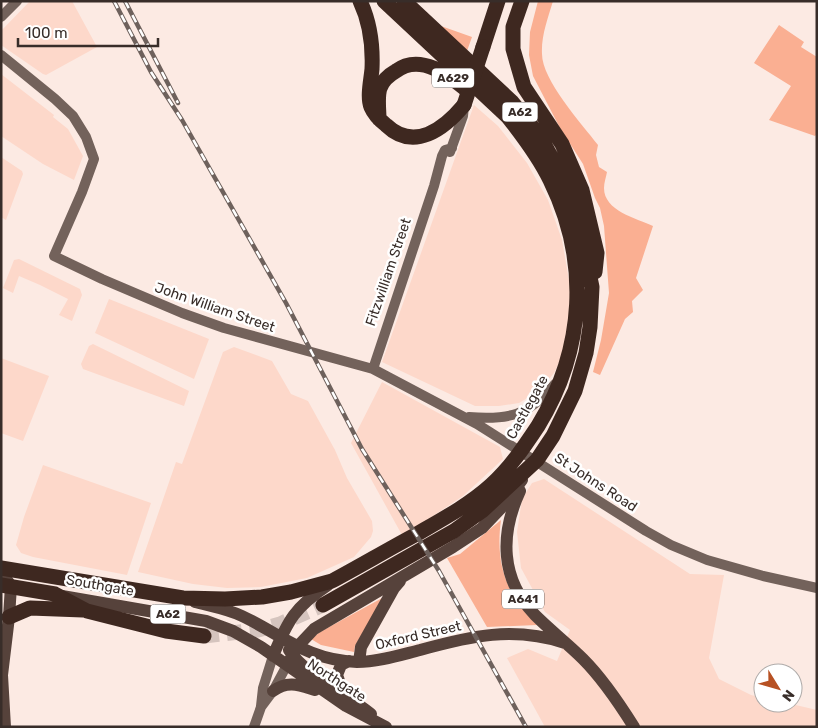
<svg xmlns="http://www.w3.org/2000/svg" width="818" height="728" viewBox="0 0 818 728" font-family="Rubik,sans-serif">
	<rect width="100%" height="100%" fill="#fceae3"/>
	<path fill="#fdd8ca" d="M30,1H72L97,47L46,75L43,74L1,45V31Z
		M1,74L54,115L53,117L68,129L83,156L74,180L43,164L1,136Z
		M474,105L498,126L527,163L548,200L562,240L571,292L568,329L562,357L554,373L542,387L529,397L519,403L499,406H475L382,362Z
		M1,157L22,171L23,174L6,220L1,217Z
		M19,259L80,289L82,295L72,321L59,315L68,299L40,285L19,276L13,293L3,288L14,260Z
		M109,299L209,339L194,379L95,333Z
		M93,344L189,391L184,406L83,369L81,364L89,346Z
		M234,347L272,361L291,394L308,401L335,450L347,478L372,521L373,531L371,537L354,557L307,578L261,587L227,588L193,584L138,572L176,462L182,464L223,352Z
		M1,358L49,376L23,441L1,433Z
		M382,382L500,447L503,459L463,496L415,528L402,535L351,443Z
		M43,465L151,503L127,575L33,557L21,553L16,545L24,517Z
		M544,479L690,574L724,575L709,658L719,679L751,695L763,698V703H787L817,710V727H545L507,658L528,649L557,661L570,630L545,612L521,568L517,532L522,499L532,483Z"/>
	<path fill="#faaf92" d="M538,1H553C548,18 541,36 542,54C542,80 581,123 598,145L596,155L599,167L607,172C606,177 604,183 604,188C604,211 636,218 653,226L636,278L643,290L632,301L633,312L625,319L600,375L593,372L601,340L609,293L604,226L600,208L595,198L583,164L560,128L533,76L529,55L530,32Z
		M779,25L804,42L801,47L817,57V134L815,136L769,120L791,86L754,63Z
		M441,26L472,37L467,51Z
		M501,520C495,563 506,595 537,625L487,627L447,558L460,554Z
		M384,597L355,646L354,652L321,645L311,639L320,632Z"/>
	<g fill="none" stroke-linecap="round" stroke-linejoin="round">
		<path stroke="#d5c4be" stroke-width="15" stroke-dasharray="15 8" stroke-linecap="butt" d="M204,636L258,630L280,624L323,605"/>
		<path stroke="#73625b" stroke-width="10" d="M1,17L17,1
			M1,55L55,99L73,116L86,137L94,159L82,192L54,256L102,279L182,313L224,328L373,369L477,424L646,531L671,545L707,560L763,576L817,588
			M450,152L463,116L464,106
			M373,369L434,186L442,156L445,150L452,148
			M469,417C509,420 528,416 555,384
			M261,706L263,688L273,656
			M254,727L261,707L273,691L287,665"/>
		<path stroke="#56423b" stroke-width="12" d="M520,491C500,534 500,579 535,615C551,631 568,644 583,659C603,679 619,703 634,727
			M1,571L11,586L9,617L2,675L5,727
			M62,596L206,621L233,631L261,647L346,706L386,727
			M195,602C210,606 228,609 242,616C284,636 307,660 357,662C378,662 400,655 420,650C471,636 513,626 565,643
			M289,650C305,675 347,694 371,714
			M273,656C288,620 295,607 328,585
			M359,662L361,647L394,588L400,581
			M287,665L298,646L314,629L453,547L482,528L501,508L522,480
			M273,691C288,680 299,685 315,690
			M343,693L337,675L341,665L349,661"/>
		<path stroke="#3e2820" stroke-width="15" d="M360,1C370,22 373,46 372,69C371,80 367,97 371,107C374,114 381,121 386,125C414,152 444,129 464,105
			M522,1L513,27V49L524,87L562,144L582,190L597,253L595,272
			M483,47L498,1
			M379,119C379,109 377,97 380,88C383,80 389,75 396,71C420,53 449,75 468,91
			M1,568L183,598L225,599L262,597L291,592L332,581C360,566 387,550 415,535C441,520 469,505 491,485C510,468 524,447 538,426C585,349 590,261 550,180C539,157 523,136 508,117L384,1
			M1,585L55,594L87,611L166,631L204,636
			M323,605L454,531L482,511L537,460L553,436L575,391L586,353L590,327L592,287L577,214L566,183L539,135L512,102L404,1
			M9,617L30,608L83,610"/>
		<g stroke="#6e615c" stroke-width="4.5">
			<path id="rail" d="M114,1L151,72L182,120L286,303L362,449L439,571L526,727
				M125,1L178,103"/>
		</g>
		<use href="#rail" stroke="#fff" stroke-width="2.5" stroke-dasharray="8" stroke-linecap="butt"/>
		<path stroke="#3e2820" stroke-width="15" d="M464,105L483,47"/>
	</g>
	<g text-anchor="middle" stroke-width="5" stroke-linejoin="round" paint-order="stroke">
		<g fill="#fff" stroke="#746c69" stroke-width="1">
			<rect x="432" y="68.5" width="42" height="19" rx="4"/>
			<rect x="502.5" y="102.5" width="35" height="19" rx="4"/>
			<rect x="502" y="589.5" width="42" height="19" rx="4"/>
			<rect x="150.5" y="604.5" width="35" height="19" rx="4"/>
		</g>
		<g font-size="12" font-weight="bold" fill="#382d29">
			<text x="453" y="82">A629</text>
			<text x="520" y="116">A62</text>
			<text x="523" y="603">A641</text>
			<text x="168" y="618">A62</text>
		</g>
		<g font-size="14" fill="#382d29" stroke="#fff">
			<text transform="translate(388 272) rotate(-71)" y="5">Fitzwilliam Street</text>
			<text transform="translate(215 307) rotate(19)" y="5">John William Street</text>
			<text transform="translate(527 407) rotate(-61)" y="5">Castlegate</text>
			<text transform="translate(596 482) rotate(33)" y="5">St Johns Road</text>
			<text transform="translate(100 585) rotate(10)" y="5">Southgate</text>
			<text transform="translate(418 635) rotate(-13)" y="5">Oxford Street</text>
			<text transform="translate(337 680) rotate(33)" y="5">Northgate</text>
		</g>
	</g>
	<rect width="818" height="728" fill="none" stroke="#382d29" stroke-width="5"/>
	<g transform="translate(778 688) rotate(127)"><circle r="24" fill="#ffffff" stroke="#afaba9"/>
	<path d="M0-4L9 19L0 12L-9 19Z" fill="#b75123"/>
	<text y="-8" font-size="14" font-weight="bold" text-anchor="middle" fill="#382d29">N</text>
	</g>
	<path d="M18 38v8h140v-8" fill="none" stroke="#382d29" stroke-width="2.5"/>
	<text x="25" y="38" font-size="15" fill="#382d29" stroke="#ffffff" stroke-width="4" paint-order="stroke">100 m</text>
</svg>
